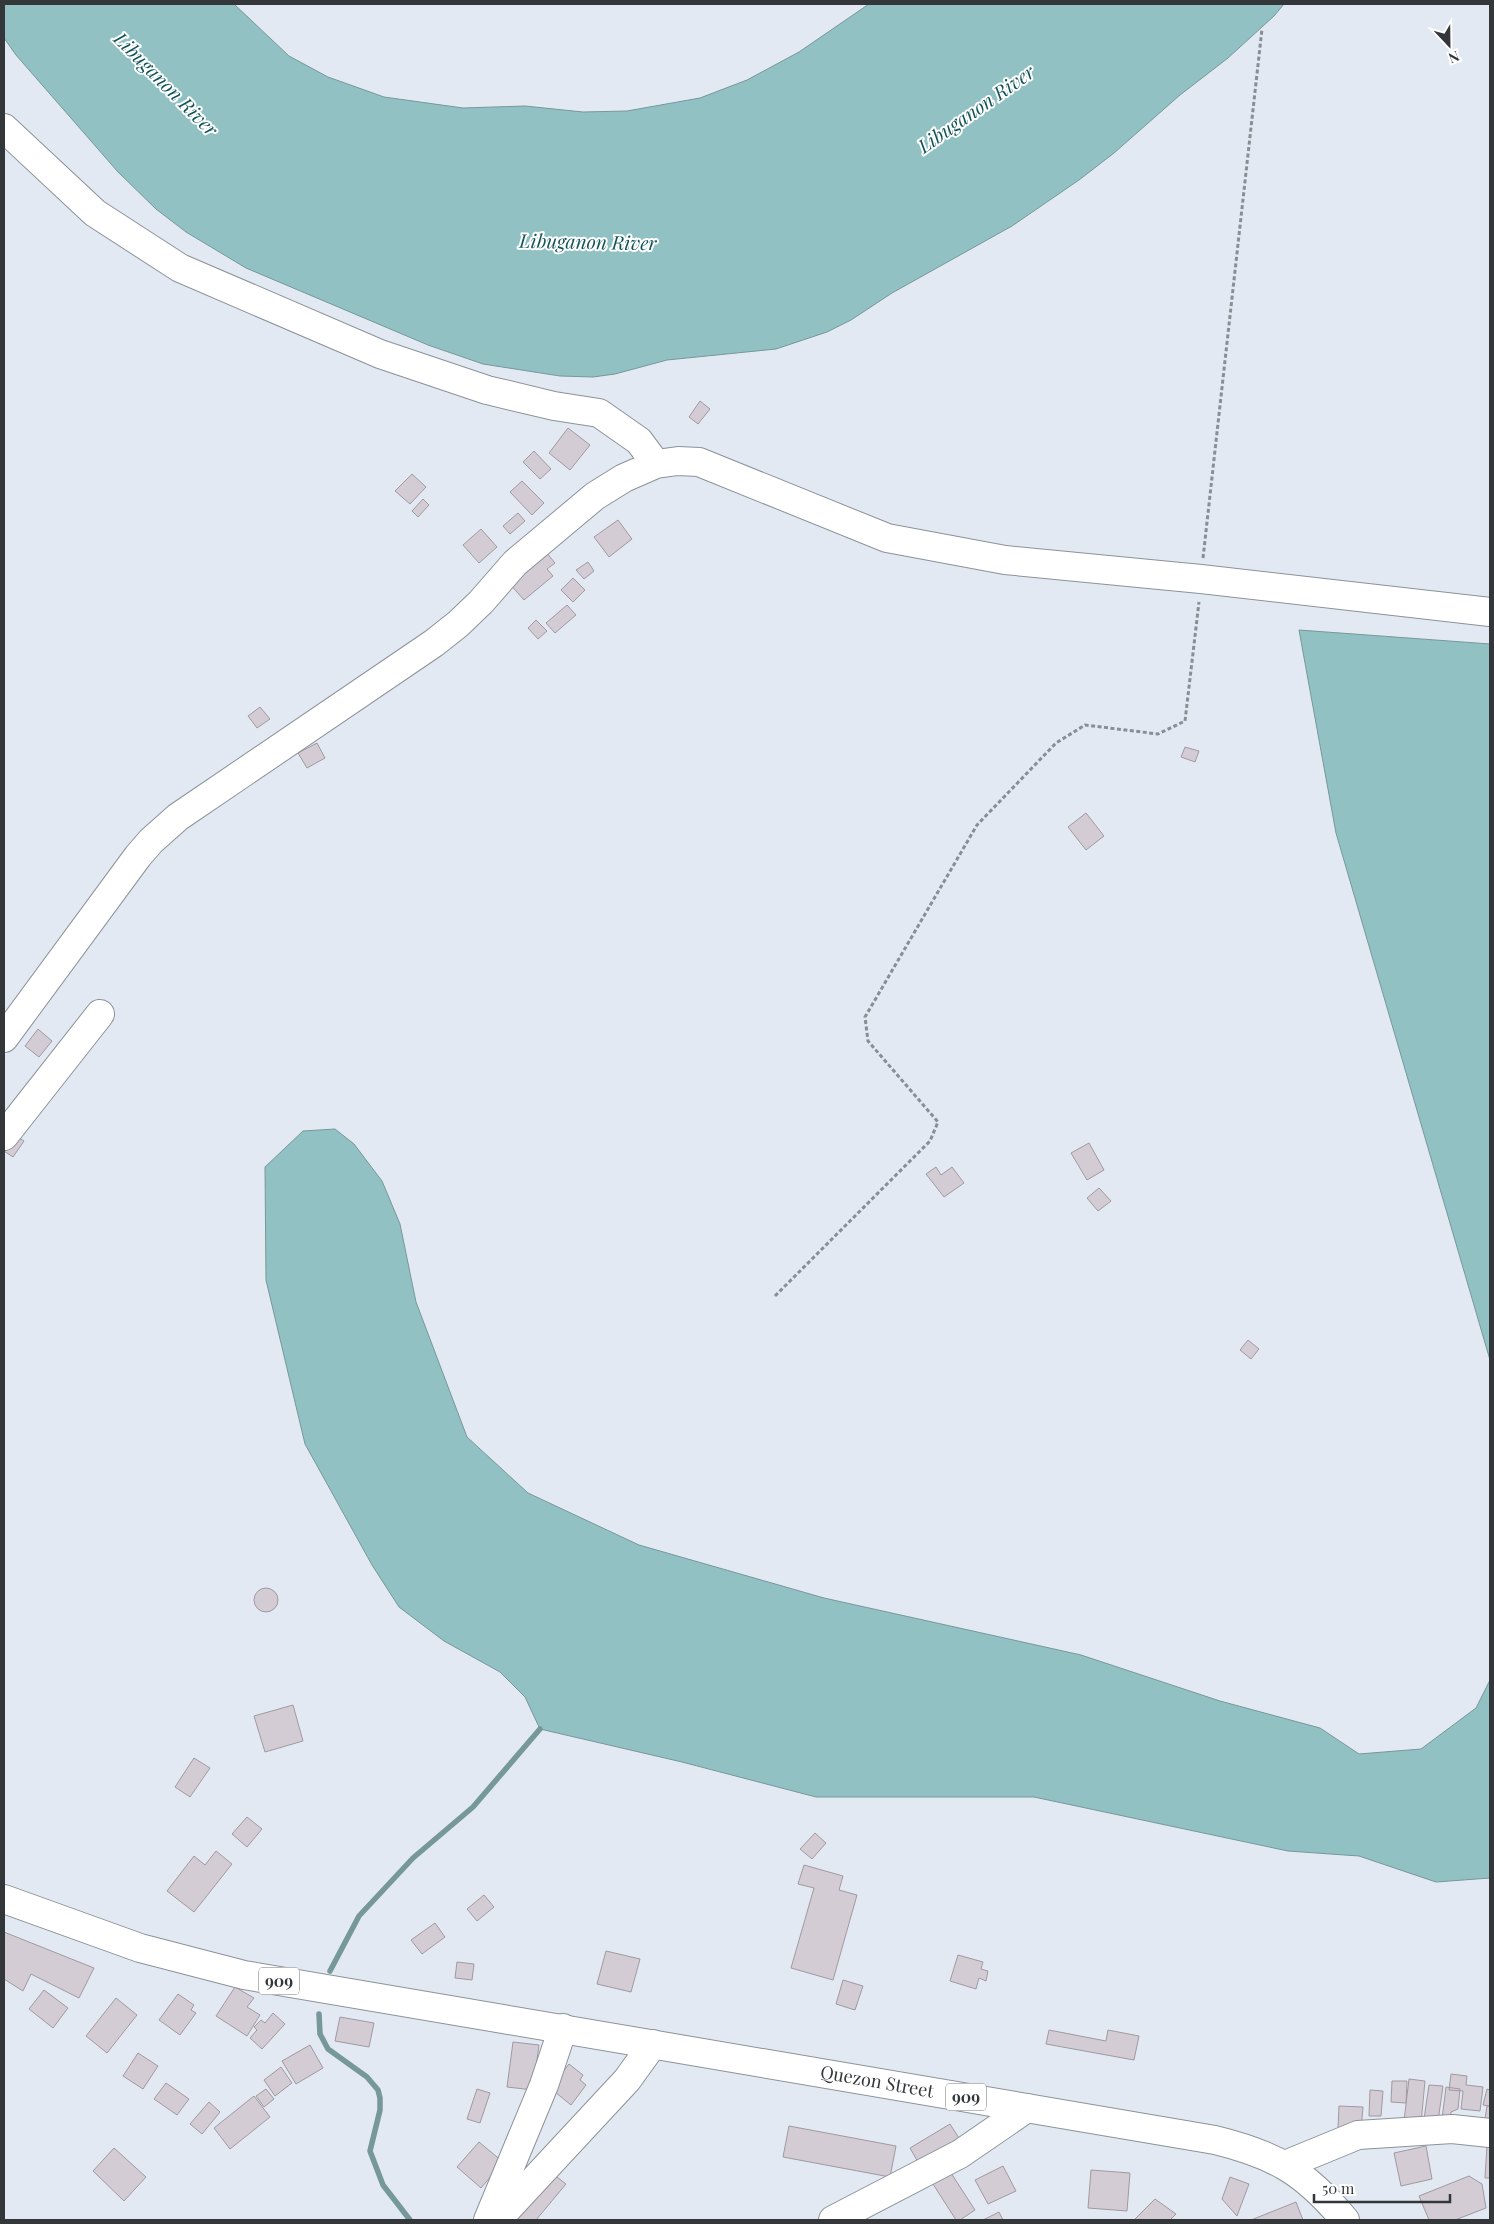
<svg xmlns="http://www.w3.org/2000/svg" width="1494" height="2224" viewBox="0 0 1494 2224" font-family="'Playfair Display',serif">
	<rect width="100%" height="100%" fill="#e2e9f2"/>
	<path fill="#92c1c4" stroke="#76989b" d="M4,4H234L289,56L328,77L384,97L463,108L525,106L583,112L627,111L700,98L747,80L799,52L869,4H1284L1274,16L1228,58L1180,95L1114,153L1079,180L1012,226L892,293L851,320L827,332L776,349L667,360L615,374L593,377L560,376L483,364L428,345L246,268L186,232L156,209L118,172L16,55L4,38Z
		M1299,630L1490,644V1360L1336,833Z
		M335,1129L354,1144L382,1181L400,1224L416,1302L467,1437L528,1493L639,1545L824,1598L1081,1655L1220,1701L1320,1728L1359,1754L1421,1749L1476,1708L1490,1680V1878L1436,1882L1359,1856L1288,1851L1034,1797H816L682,1762L540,1729L525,1697L500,1672L444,1641L399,1607L372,1565L305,1444L266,1280L265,1167L303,1131Z"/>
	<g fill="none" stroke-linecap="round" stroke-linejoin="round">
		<path stroke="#76989b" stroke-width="5.5" d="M330,1971L359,1916L413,1858L473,1807L540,1729
			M319,2014L320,2034L328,2049L367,2077L378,2090L380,2098V2110L370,2151L383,2185L410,2220"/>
	</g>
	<path fill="#d4ccd5" stroke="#a099a0" d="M700,401L710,409L698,424L689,417Z
		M568,428L590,445L570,470L549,453Z
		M534,451L551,469L540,479L523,462Z
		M412,474L426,487L410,504L395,491Z
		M522,481L544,503L532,515L510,492Z
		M423,499L429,505L418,517L412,511Z
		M518,513L525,521L510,534L503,526Z
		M618,520L632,539L609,557L594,537Z
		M481,529L497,547L479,563L463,545Z
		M546,552L555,563L547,569L553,576L524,600L509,583Z
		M588,562L594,571L584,579L576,570Z
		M573,578L585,590L573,602L561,590Z
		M567,605L576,615L555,633L546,623Z
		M536,620L547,631L538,639L528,628Z
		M260,707L270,719L257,728L248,716Z
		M317,743L325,758L307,768L298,753Z
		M1185,747L1199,751L1195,762L1181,757Z
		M1086,813L1104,836L1086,850L1068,827Z
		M38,1029L52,1041L39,1057L25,1046Z
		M12,1133L24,1141L13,1157L4,1151V1146Z
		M1089,1143L1104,1170L1087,1180L1071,1153Z
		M936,1167L941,1175L952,1167L964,1183L944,1197L926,1174Z
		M1099,1188L1111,1201L1098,1211L1087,1198Z
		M1248,1340L1259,1349L1251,1359L1240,1350Z
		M254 1600a12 12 0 1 1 24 0a12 12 0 1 1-24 0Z
		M293,1705L303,1741L265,1752L254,1716Z
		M194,1758L210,1768L190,1797L175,1787Z
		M247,1817L262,1829L247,1847L232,1834Z
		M815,1833L826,1843L812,1859L800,1849Z
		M216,1851L232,1864L194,1912L167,1891L194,1856L205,1865Z
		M804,1865L843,1876L839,1890L857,1895L833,1980L791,1968L814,1888L798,1884Z
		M484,1895L494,1907L477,1921L467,1909Z
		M435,1923L445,1937L422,1954L411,1940Z
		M4,1932L94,1968L79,1998L31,1974L23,1991L4,1979Z
		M606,1951L640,1959L631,1992L597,1984Z
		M958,1955L983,1962L981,1969L988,1971L986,1981L979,1978L976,1989L950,1981Z
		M457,1962L474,1964L472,1980L455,1978Z
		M843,1980L863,1986L855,2010L836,2004Z
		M235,1987L254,1998L247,2007L260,2015L247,2036L216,2016Z
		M44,1990L68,2008L53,2028L29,2009Z
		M178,1994L194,2005L191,2010L196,2013L180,2035L159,2020Z
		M116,1998L137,2015L107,2053L86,2036Z
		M273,2013L285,2024L262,2049L250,2038L257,2030L254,2027L261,2020L265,2023Z
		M340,2017L374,2023L369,2047L335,2041Z
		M1049,2030L1106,2041L1108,2030L1139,2036L1134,2060L1046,2044Z
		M513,2042L539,2045L533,2090L507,2087Z
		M310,2045L323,2068L296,2084L282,2061Z
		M138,2053L158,2066L143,2089L123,2076Z
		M569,2064L583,2075L580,2080L586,2085L571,2105L550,2088Z
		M281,2067L292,2083L275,2096L264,2080Z
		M1451,2074L1467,2076L1466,2085L1483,2087L1480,2111L1461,2109L1463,2091L1449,2090Z
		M1409,2079L1425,2081L1421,2123L1404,2121Z
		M1392,2081H1407L1406,2103L1391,2102Z
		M166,2083L189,2099L177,2115L154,2099Z
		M1429,2085L1443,2086L1438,2121L1424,2119Z
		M1446,2087L1460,2089L1458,2109L1451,2112L1450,2120L1442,2119Z
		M266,2089L274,2099L264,2107L256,2096Z
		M477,2089L490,2093L480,2123L467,2119Z
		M1487,2089L1490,2090V2106L1483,2105Z
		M1370,2090L1383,2091L1381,2116H1369Z
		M254,2096L270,2117L230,2149L214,2128Z
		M209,2102L220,2112L202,2134L190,2124Z
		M1339,2106L1363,2107L1361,2130L1338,2128Z
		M1487,2106H1490V2126L1484,2125Z
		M950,2124L964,2146L923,2171L910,2148Z
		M789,2126L896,2146L890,2177L783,2157Z
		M479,2142L503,2162L481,2188L457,2167Z
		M1487,2145H1490V2178H1485Z
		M1426,2146L1432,2179L1401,2186L1394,2153Z
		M114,2148L146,2177L124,2201L93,2171Z
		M1003,2166L1016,2191L988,2204L975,2180Z
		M548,2170L566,2184L536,2220H506Z
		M1091,2170L1130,2173L1127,2211L1088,2208Z
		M951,2173L975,2210L960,2220H956L933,2184Z
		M1469,2176L1482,2184L1486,2208L1455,2220H1429L1419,2196Z
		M1230,2177L1249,2184L1237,2216L1222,2199Z
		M1155,2199L1176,2214L1170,2220H1134Z
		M1296,2202L1303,2220H1251Z
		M999,2212L1003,2220H983Z"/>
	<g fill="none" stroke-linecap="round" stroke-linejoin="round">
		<g stroke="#8c929a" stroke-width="30">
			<path id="minor" d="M4,128L95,213L180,268L380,354L487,390L554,406L599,413L639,441L656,464
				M4,1038L138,856L151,841L178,817L434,643L458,624L481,602L515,563L595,496L624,478L656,464L678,461L699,462L887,538L1005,560L1201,579L1490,612
				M4,1136L100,1014
				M1285,2165L1358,2135L1452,2129L1490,2133
				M488,2220L544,2085L563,2028
				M497,2220L627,2080L653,2044
				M833,2220L960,2154L1027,2108"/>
		</g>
		<g stroke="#8c929a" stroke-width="30">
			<path id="highway" d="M4,1899L140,1948L244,1975L1215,2140C1276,2155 1305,2172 1345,2220"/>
		</g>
		<path stroke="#898e94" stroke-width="3" stroke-dasharray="4 2.5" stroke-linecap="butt" d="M1203,558L1262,29
			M775,1296L930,1141L938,1122L868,1041L865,1017L977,825L1056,743L1085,725L1158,734L1185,721L1199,602"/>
		<use href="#minor" stroke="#fff" stroke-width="28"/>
		<use href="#highway" stroke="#fff" stroke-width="28"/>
	</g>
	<g text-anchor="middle" stroke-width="4" stroke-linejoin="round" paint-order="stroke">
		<g fill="#fff" stroke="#717375" stroke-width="1">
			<rect x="259" y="1967.5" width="40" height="27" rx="4"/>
			<rect x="946" y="2083.5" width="40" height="27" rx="4"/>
		</g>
		<g font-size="16" font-weight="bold" fill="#34373a">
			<text x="279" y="1987">909</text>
			<text x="966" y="2103">909</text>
		</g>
		<g font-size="18" fill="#34373a" stroke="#fff">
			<text transform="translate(877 2082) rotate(10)" y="6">Quezon Street</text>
		</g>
		<g font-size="19" font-style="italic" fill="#105458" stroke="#fff">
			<text transform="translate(166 84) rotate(45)" y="7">Libuganon River</text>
			<text transform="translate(976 109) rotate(-35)" y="7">Libuganon River</text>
			<text transform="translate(588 242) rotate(1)" y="7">Libuganon River</text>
		</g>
	</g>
	<rect width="1494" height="2224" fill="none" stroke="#34373a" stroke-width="10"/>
	<g transform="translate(1449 45) rotate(158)" stroke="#ffffff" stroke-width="4" paint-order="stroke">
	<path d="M0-4L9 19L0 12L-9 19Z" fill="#34373a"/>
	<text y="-8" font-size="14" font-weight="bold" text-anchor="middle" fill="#34373a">N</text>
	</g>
	<path d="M1314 2194v8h136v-8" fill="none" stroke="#34373a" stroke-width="2.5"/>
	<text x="1322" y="2194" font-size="15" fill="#34373a" stroke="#ffffff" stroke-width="4" paint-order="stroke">50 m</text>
</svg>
